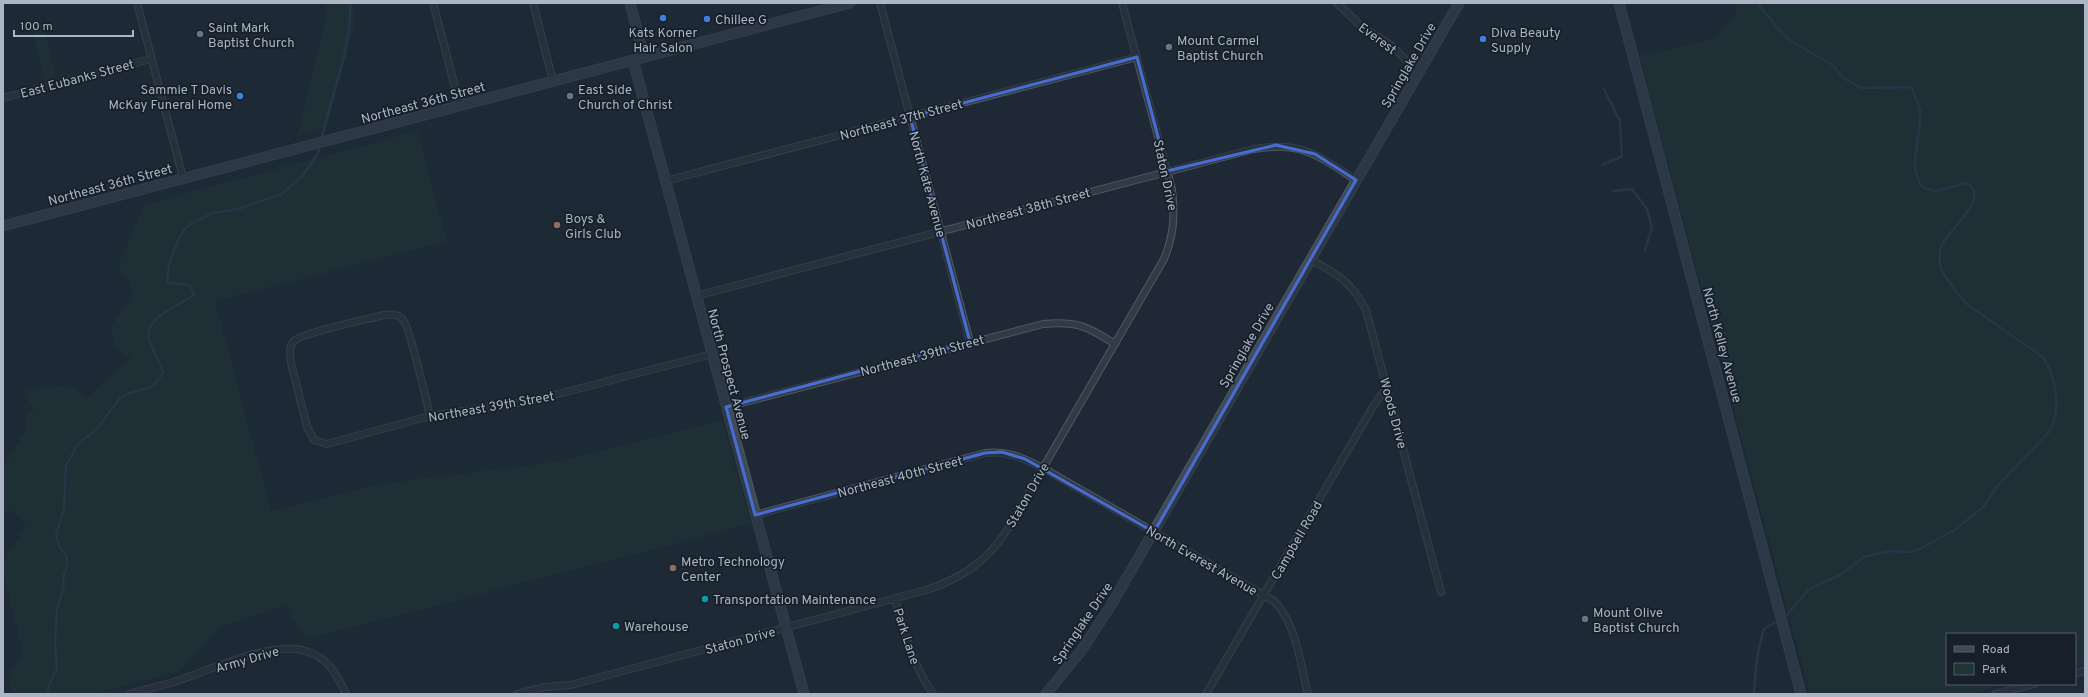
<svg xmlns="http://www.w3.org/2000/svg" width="2088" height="697" viewBox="0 0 2088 697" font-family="Overpass,sans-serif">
	<rect width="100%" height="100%" fill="#1e2935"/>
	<path fill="#203536" d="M324,3H352L355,22L327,126L298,136L327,11Z
		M1734,3H2085V663L2075,666V634H1947V684H2007L1969,694H1810L1639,56L1715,38L1737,12Z
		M43,24L56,80L45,82L31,27Z
		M417,131L447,242L215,301L271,511L379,484L561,461L722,420L751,524L307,639L284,606L219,628L179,672L93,694H12L7,678L23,652L3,573V564L26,525L10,510L3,512V468L24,433L28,414L35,409L22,393L47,384L75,388L85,399L131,358L115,348L111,327L133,293L129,280L119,272L120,261L145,204Z"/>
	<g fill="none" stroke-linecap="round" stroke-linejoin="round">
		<path stroke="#30465d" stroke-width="2.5" d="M1757,3L1782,33L1791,41L1831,64L1845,79L1861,88L1911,87C1914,95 1919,103 1920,111C1922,137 1907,164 1922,187L1935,191L1967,183C1990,198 1952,227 1943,243C1940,248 1939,259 1940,265C1941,273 1961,299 1968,305L2043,357C2056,378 2062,410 2049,432L2000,483L1983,507L1956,529L1922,548L1911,552L1890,551L1864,557L1840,575L1809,589L1787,615
			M321,141C331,96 352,48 350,3
			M1602,165L1622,156L1620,121L1604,89
			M1613,191L1632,189L1647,209L1652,227L1645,250
			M48,694V688L57,668L55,642L57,609L64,585L63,577L67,567L66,555L59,546L56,535L64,509L66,466L78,444L97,429L120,398L129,393L148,388L155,384L163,373C161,362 155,355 151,345C138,319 177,307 194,295C189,277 179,288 167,282L169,264L177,243L184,230L192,223L212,213L238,209L282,194L303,175L318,153L320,145
			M1754,694C1755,673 1757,649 1764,629L1775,622"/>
		<g stroke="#4f5864" stroke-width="8">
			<path id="street" d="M137,3L183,178
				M433,3L460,106
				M533,3L553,81
				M880,3L970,342
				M1337,3L1362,27L1392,46L1410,64L1420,70
				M3,98L151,59
				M665,181L1137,57
				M1311,260C1338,275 1351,281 1366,310L1441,592
				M696,296L1254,149C1302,141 1317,155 1356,180
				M726,407L1043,324C1077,321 1087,326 1115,344
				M430,416C426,400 410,326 402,318C397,314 390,314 384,315C368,319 305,332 295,340C288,346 290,356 291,363L307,427L314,440L327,444L430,416L531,401L712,354
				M755,515L985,453C1007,450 1023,458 1043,468L1274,601C1297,625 1300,663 1308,694
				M895,598C905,634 912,663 933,694
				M2075,673L2085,671
				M129,694C143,690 157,687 171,683C206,672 271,640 306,651C328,657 337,675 346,694
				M517,694L545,687L571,685L926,590C960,579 987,562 1007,530L1164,259C1174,235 1175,215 1172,189L1122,3
				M1206,694L1374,405L1387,387
				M1995,694L2034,684"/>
		</g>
		<g stroke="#4f5864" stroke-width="11">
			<path id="secondary" d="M630,3L644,57
				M1619,3L1801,694
				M633,60L804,694
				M3,226L850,3
				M1046,694L1081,651L1110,607L1459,3"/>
		</g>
		<use href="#street" stroke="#313b46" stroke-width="6"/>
		<use href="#secondary" stroke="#3f4a59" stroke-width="9"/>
	</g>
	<path d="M0 0H2088V697H0ZM1137,57L1167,171L1276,145L1315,154L1356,180L1154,532L1025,459L1002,452L985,453L755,515L726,407L970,342L910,117Z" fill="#1e2935" fill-opacity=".55" fill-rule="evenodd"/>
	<path fill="none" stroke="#486dd2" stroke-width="3" stroke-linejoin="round" d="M1137,57L1167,171L1276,145L1315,154L1356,180L1154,532L1025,459L1002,452L985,453L755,515L726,407L970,342L910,117Z"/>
	<g fill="#3f7fe0" stroke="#17202a" stroke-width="1.5">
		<circle cx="663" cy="18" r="4"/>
		<circle cx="707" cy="19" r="4"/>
		<circle cx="1483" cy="39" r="4"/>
		<circle cx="240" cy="96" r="4"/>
	</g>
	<g fill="#6b7280" stroke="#17202a" stroke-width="1.5">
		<circle cx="200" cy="34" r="4"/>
		<circle cx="1169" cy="47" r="4"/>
		<circle cx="570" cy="96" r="4"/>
		<circle cx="1585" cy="619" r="4"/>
	</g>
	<g fill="#8d6e63" stroke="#17202a" stroke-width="1.5">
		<circle cx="557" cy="225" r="4"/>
		<circle cx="673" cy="568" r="4"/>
	</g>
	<g fill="#0f9aa8" stroke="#17202a" stroke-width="1.5">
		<circle cx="705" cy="599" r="4"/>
		<circle cx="616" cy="626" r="4"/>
	</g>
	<g text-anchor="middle" stroke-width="3.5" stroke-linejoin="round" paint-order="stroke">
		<g font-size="13" fill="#abb5c3" stroke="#17202a" text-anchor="start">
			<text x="715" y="24">Chillee G</text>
			<text x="208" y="32">Saint Mark<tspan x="208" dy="15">Baptist Church</tspan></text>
			<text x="663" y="37" text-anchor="middle">Kats Korner<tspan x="663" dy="15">Hair Salon</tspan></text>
			<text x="1491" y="37">Diva Beauty<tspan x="1491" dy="15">Supply</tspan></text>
			<text x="1177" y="45">Mount Carmel<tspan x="1177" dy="15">Baptist Church</tspan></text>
			<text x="232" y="94" text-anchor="end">Sammie T Davis<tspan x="232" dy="15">McKay Funeral Home</tspan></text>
			<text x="578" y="94">East Side<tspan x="578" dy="15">Church of Christ</tspan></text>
			<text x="565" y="223">Boys &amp;<tspan x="565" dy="15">Girls Club</tspan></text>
			<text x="681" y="566">Metro Technology<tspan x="681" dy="15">Center</tspan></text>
			<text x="713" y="604">Transportation Maintenance</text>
			<text x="1593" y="617">Mount Olive<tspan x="1593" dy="15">Baptist Church</tspan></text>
			<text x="624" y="631">Warehouse</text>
		</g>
		<g font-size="13" fill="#abb5c3" stroke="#17202a">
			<text transform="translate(1378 38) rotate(36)" y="5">Everest</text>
			<text transform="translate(1408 65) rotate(-60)" y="5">Springlake Drive</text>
			<text transform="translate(77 78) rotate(-15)" y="5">East Eubanks Street</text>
			<text transform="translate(423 102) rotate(-15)" y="5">Northeast 36th Street</text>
			<text transform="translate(901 119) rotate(-15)" y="5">Northeast 37th Street</text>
			<text transform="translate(1166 175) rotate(78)" y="5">Staton Drive</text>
			<text transform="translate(110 184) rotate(-15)" y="5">Northeast 36th Street</text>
			<text transform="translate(928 184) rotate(75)" y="5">North Kate Avenue</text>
			<text transform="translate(1028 208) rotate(-15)" y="5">Northeast 38th Street</text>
			<text transform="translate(1246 345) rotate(-60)" y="5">Springlake Drive</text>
			<text transform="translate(1723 345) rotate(75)" y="5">North Kelley Avenue</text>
			<text transform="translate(922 355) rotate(-15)" y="5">Northeast 39th Street</text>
			<text transform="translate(730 374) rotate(75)" y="5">North Prospect Avenue</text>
			<text transform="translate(491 406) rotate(-10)" y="5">Northeast 39th Street</text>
			<text transform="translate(1394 413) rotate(75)" y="5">Woods Drive</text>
			<text transform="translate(900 476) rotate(-15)" y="5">Northeast 40th Street</text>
			<text transform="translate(1027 495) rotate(-60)" y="5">Staton Drive</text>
			<text transform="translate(1296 540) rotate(-60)" y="5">Campbell Road</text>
			<text transform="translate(1202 560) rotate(30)" y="5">North Everest Avenue</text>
			<text transform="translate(1082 623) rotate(-56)" y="5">Springlake Drive</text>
			<text transform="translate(907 636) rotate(72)" y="5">Park Lane</text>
			<text transform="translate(740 640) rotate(-15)" y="5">Staton Drive</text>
			<text transform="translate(247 659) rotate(-16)" y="5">Army Drive</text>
		</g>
	</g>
	<rect width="2088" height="697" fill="none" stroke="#abb5c3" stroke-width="8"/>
	<rect x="1946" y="633" width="130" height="52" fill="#17202a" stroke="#525c67"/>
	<rect x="1954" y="646" width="20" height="6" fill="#3f4a59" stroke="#525c67"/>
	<text x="1982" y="653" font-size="12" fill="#abb5c3">Road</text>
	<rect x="1954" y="663" width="20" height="12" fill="#203536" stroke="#525c67"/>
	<text x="1982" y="673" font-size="12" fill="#abb5c3">Park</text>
	<path d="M14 30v6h119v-6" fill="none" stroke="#abb5c3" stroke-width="2"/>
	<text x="20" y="30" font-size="12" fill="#abb5c3" stroke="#17202a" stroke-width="3" paint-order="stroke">100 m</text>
</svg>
